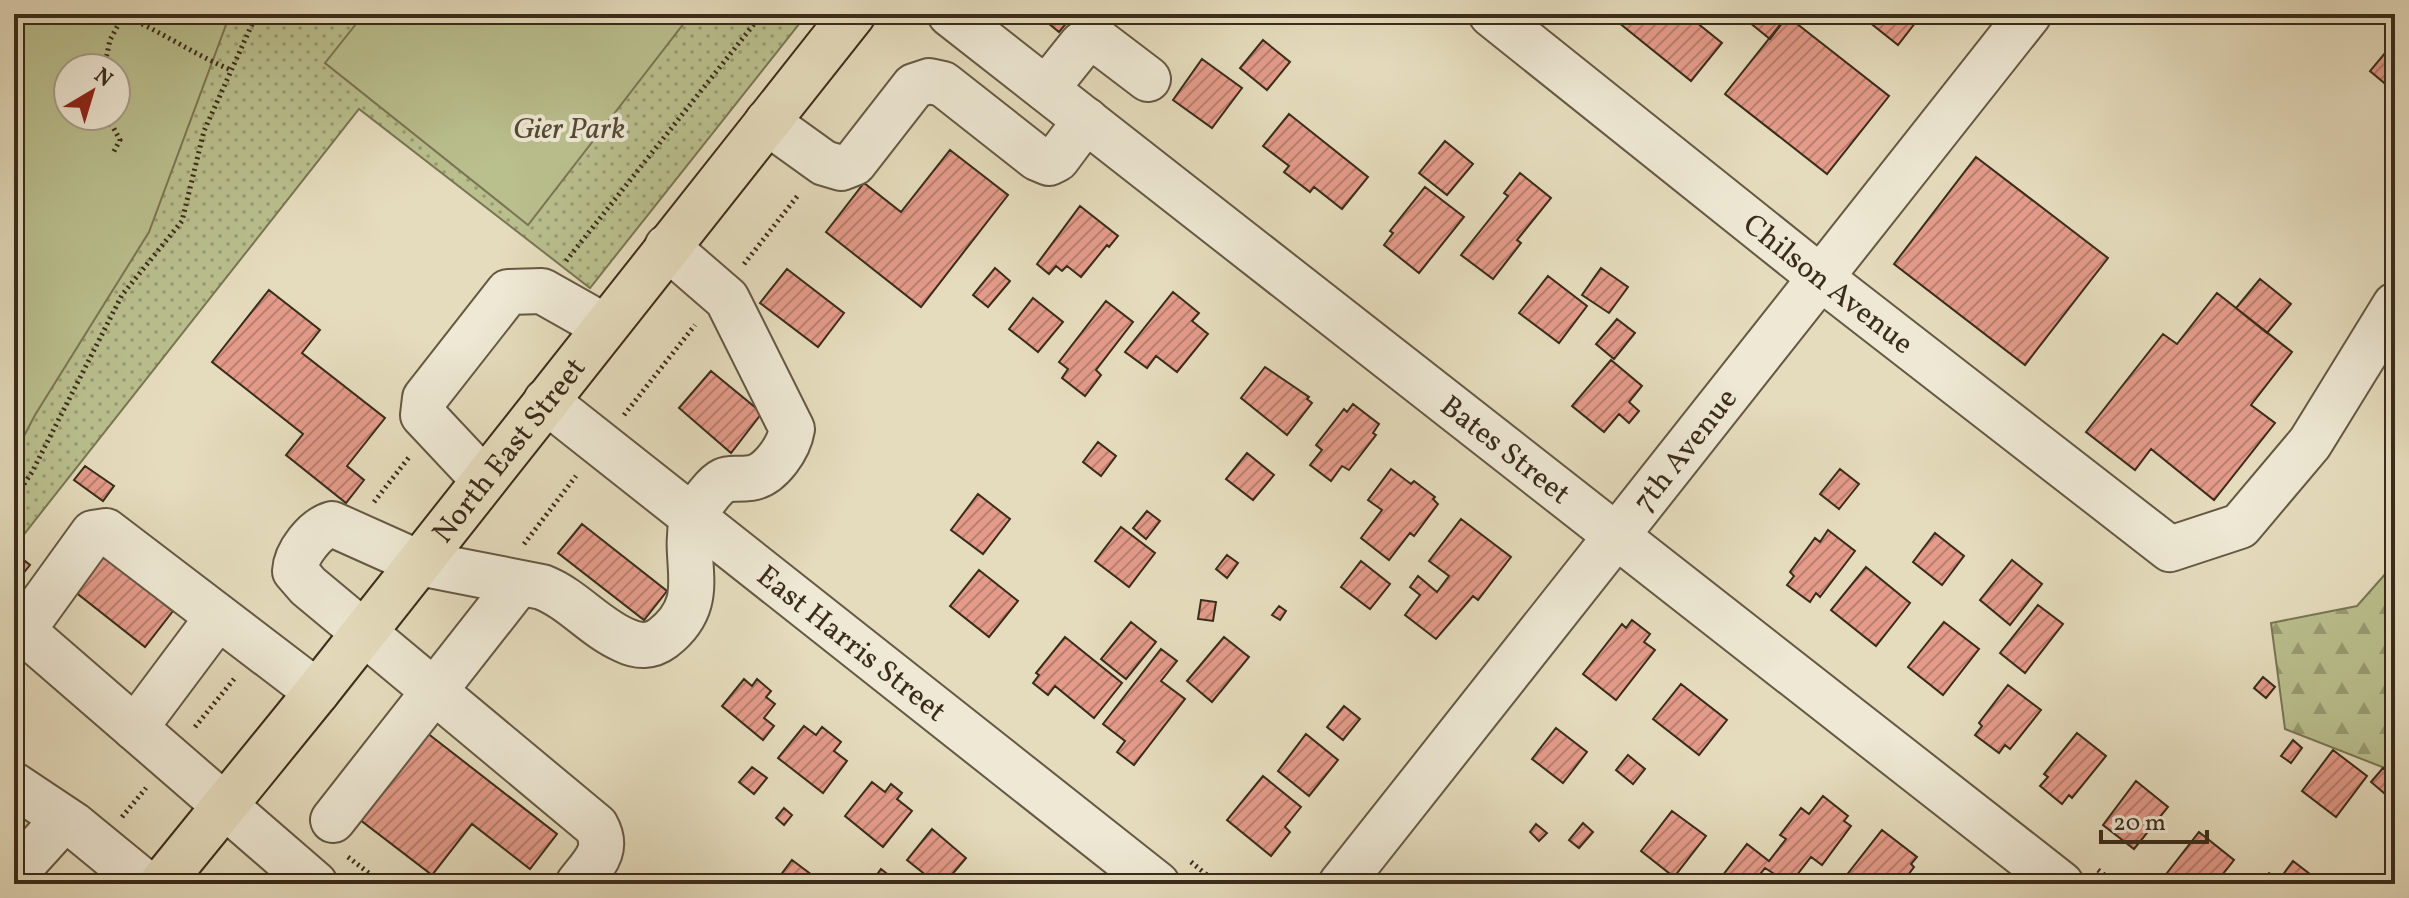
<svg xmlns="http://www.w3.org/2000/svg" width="2409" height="898" viewBox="0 0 2409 898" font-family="Vollkorn,serif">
	<defs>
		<pattern id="green-dots" width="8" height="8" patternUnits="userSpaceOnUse" patternTransform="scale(2)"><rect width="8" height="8" fill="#babf8e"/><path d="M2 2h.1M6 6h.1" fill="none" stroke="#989b73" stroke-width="1.8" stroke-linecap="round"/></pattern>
		<pattern id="forest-firs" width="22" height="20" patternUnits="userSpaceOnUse" patternTransform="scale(2)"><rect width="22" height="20" fill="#babf8e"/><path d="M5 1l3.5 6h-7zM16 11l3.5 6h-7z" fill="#989b73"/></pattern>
		<pattern id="building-hatch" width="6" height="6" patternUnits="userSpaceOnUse" patternTransform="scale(2)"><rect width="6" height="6" fill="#e49b8a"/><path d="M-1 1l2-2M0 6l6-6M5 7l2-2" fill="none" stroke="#ba7f70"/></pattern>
	</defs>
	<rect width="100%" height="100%" fill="#e5dcbd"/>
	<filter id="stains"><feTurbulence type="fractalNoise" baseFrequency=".0025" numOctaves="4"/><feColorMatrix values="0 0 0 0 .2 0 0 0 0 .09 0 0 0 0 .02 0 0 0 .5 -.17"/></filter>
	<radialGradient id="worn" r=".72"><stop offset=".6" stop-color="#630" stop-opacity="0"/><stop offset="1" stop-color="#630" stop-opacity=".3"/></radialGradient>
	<path fill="url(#green-dots)" stroke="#7a7654" stroke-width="2" fill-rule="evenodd" d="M14,14H807L590,288L359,109L14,547ZM68,68H116V116H68Z"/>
	<path fill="url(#forest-firs)" stroke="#7a7654" stroke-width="2" d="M2395,563V772L2285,729L2271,623L2357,606Z"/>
	<path fill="#babf8e" stroke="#7a7654" stroke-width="2" fill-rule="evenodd" d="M14,14H230L149,232L35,415L14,455ZM68,68H116V116H68Z
		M364,14H691L528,225L325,63Z"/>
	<path fill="url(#building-hatch)" stroke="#3a2c1a" stroke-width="2" d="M1037,14H1074L1059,32Z
		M1608,14H1686L1722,43L1691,81Z
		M1739,14H1789L1770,39Z
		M1859,14H1922L1898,45Z
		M1787,16L1889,96L1827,174L1725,94Z
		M1263,40L1290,62L1267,90L1240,68Z
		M2395,41V92L2370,71Z
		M1202,59L1242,88L1212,128L1173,100Z
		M1289,114L1368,177L1342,209L1314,187L1310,192L1284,172L1289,166L1263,146Z
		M1445,141L1473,164L1447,195L1419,173Z
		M950,150L1008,195L921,307L826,232L864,183L901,212Z
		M1976,157L2108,258L2025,365L1894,264Z
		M1520,173L1551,198L1517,240L1521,243L1493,279L1461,255L1508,196L1504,193Z
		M1425,187L1464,217L1419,273L1384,245L1393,233L1390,231Z
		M1080,206L1118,236L1109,247L1107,245L1081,277L1067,266L1062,271L1056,266L1049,274L1037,264Z
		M995,268L1010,281L988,307L973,295Z
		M1601,268L1628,287L1609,313L1582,295Z
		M787,269L844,313L818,347L760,303Z
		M1548,276L1587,306L1559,343L1519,313Z
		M2260,279L2291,304L2267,333L2236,308Z
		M269,290L320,330L302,353L385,418L347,466L364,480L346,503L286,455L303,434L212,362Z
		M1173,292L1199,313L1192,321L1208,334L1177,372L1156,356L1147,368L1125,352Z
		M2217,293L2292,352L2251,405L2275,423L2214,500L2151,449L2135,470L2086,432L2163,334L2177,344Z
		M1033,298L1063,322L1038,352L1009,329Z
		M1106,301L1133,322L1096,370L1101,375L1085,396L1062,378L1068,369L1059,362Z
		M1617,319L1635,333L1614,359L1596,344Z
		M1611,360L1642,386L1629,402L1639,411L1629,423L1619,414L1604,432L1572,406Z
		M1265,367L1309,397L1307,399L1312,403L1287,435L1241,398Z
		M711,371L762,413L731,453L679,408Z
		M1353,404L1379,424L1373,433L1376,435L1349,470L1342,466L1331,481L1310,465L1322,450L1316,445L1344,409L1347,412Z
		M1098,442L1116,456L1101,476L1083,462Z
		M1247,453L1274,475L1253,500L1226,479Z
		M85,466L114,486L103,501L74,480Z
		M1391,469L1411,484L1414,481L1435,497L1433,499L1438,504L1414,536L1410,533L1389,560L1361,538L1382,510L1368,500Z
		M1840,469L1859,484L1839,509L1820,494Z
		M978,494L1010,519L983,554L951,530Z
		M1147,511L1160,521L1146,539L1133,528Z
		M1461,519L1511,557L1478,600L1473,596L1436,639L1405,615L1420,595L1410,587L1418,576L1437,592L1449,576L1429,561Z
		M582,524L667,591L644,620L558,553Z
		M1121,527L1155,553L1129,587L1095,561Z
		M1828,530L1855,551L1820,597L1816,593L1810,602L1787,585L1794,576L1790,572L1815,538L1820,542Z
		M1935,533L1964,556L1942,585L1913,562Z
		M15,553L30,565L14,585V554Z
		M102,555L173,611L145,647L74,591Z
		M1227,555L1238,563L1227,578L1216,569Z
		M2012,560L2042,584L2010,625L1980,600Z
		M1361,561L1390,584L1370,609L1341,587Z
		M1866,567L1910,603L1876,646L1831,610Z
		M979,570L1018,601L989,637L950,606Z
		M1201,600L1216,602L1213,621L1198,619Z
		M2038,605L2063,624L2025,673L2000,653Z
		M1279,606L1286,611L1280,620L1272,615Z
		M1632,620L1650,634L1644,642L1655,650L1616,700L1583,674L1622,624L1626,628Z
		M1131,622L1156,642L1126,679L1101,659Z
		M1944,622L1979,649L1943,695L1908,667Z
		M1065,637L1122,683L1094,718L1055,686L1048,695L1033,683L1039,675L1036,673Z
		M1224,637L1249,657L1212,702L1187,681Z
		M1161,649L1177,661L1161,681L1185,699L1134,765L1117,752L1125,741L1103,724Z
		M2263,677L2275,687L2266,698L2254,688Z
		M744,679L752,686L757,679L771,691L766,697L775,704L764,718L774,726L763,740L722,706Z
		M1681,684L1727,720L1699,755L1653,719Z
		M2008,685L2041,710L2010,749L2005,745L1999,753L1975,735L1982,726L1979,723Z
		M1344,706L1360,719L1343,740L1327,727Z
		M804,726L816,735L822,727L841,742L834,751L847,761L823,793L778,758Z
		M1556,728L1587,752L1563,783L1532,759Z
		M422,729L557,834L530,869L472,824L432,875L355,816Z
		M2077,733L2106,756L2072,798L2069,795L2062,804L2040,786L2048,777L2044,774Z
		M1306,734L1338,760L1309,796L1278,771Z
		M2293,740L2302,748L2291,763L2281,756Z
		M2333,750L2367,776L2336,817L2302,791Z
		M1628,755L1645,769L1633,784L1616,770Z
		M752,767L767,778L754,794L739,782Z
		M2383,768L2395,778V794L2391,799L2371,782Z
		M1263,776L1301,807L1285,827L1290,832L1271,856L1227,820Z
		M2136,781L2168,807L2134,849L2103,825Z
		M872,782L885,792L891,784L902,793L897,799L912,811L883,847L845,816Z
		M1823,796L1848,816L1844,821L1851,826L1822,865L1811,857L1790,884L1765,868L1752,884H1716L1747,844L1769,861L1786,839L1780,835L1801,808L1809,814Z
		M784,808L792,815L784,825L776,818Z
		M1672,811L1706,836L1674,877L1641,851Z
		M1583,823L1593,832L1579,848L1569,840Z
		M1536,824L1547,833L1539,841L1530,832Z
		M932,829L966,858L944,884H937L907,860Z
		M1882,830L1917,857L1911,864L1914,867L1901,884H1846L1842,881Z
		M2199,832L2234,860L2215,884H2166L2172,877L2167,873Z
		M792,860L824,884H774Z
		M2293,861L2315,878L2310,884H2260L2269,873L2279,880Z
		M881,869L900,884H870Z"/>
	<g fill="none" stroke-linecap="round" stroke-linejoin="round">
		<g stroke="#655843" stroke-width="48">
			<g id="minor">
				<path id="s1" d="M950,14L2061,884"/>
				<path id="s2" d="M1491,14L1821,278L2170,549L2240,526L2310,443L2395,305"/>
				<path d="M1046,89L1082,44L1089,40L1098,41L1148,79"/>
				<path d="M767,122L824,163L841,168L854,163L914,86L929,81L943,84L1037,158L1049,163L1057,159L1086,120"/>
				<path id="s3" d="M546,401L1157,884"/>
				<path d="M484,480L423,415L425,398L508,292L542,291L604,326"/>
				<path d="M135,728L218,617"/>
				<path d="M14,785L74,825L146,884"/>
				<path d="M333,820L519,583"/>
				<path d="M14,874L64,819"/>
				<path d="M315,884L30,637L28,623L93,533L106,531L317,692"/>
				<path d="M578,884C593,864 610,851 596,826L308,586L295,571C296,553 315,529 332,524L419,563L542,587C573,599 594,627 624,640C638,647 651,647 663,638C710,601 682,566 692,519C694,511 704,501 709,494C726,473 728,481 751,478C771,475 789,447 792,429L727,299L667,247"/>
				<path id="s4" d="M1341,884L2029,14"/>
			</g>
		</g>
		<g stroke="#3a2c1a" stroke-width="48">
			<g id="major">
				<path id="s5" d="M161,884L317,692L853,14"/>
			</g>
		</g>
		<path stroke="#3a2c1a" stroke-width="5" stroke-dasharray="2 4" stroke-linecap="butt" d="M120,14C159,30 193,54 231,70
			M104,68L110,40L124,14
			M101,116L113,127L120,140L113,153
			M566,261L762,14
			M744,264L799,194
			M624,415L695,325
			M14,499L32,472L122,295L182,221L204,131L253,22L260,14
			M374,502L410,456
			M524,544L576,476
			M195,727L234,679
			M122,817L146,788
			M348,857L383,884
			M1191,862L1218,884
			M2098,870L2116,884"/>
		<use href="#minor" stroke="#eee8d4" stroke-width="44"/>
		<use href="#major" stroke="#e5dcbd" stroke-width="44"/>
	</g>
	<g text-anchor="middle" stroke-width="8" stroke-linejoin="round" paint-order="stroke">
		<g font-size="30" font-style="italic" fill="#544931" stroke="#eee8d4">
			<text x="569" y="138">Gier Park</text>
		</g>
		<g font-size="30" fill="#3a2c1a" stroke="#eee8d4">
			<text dy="10" stroke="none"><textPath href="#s2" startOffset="432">Chilson Avenue</textPath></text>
			<text dy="10" stroke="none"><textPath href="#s4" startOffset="554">7th Avenue</textPath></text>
			<text dy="10" stroke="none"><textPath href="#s5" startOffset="556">North East Street</textPath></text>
			<text dy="10" stroke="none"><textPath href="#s1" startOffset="706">Bates Street</textPath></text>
			<text dy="10" stroke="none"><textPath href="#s3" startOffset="390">East Harris Street</textPath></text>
		</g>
	</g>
	<rect width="2409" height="898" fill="none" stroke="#e5dcbd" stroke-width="48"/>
	<rect x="16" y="16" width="2377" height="866" fill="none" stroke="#3a2c1a" stroke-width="4"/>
	<rect x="24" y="24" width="2361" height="850" fill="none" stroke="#3a2c1a" stroke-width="2"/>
	<g transform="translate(92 92) rotate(38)"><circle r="38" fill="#eee8d4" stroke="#a69d8a" stroke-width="2"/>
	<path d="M0-6L14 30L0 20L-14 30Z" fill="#8f2418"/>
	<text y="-12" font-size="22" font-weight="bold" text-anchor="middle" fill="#3a2c1a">N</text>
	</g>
	<path d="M2101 830v12h106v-12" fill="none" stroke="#3a2c1a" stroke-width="4"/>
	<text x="2113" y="830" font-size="24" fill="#3a2c1a" stroke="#eee8d4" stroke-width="6" paint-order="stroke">20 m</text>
	<rect width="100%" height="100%" filter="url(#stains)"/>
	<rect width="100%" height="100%" fill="url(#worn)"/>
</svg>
